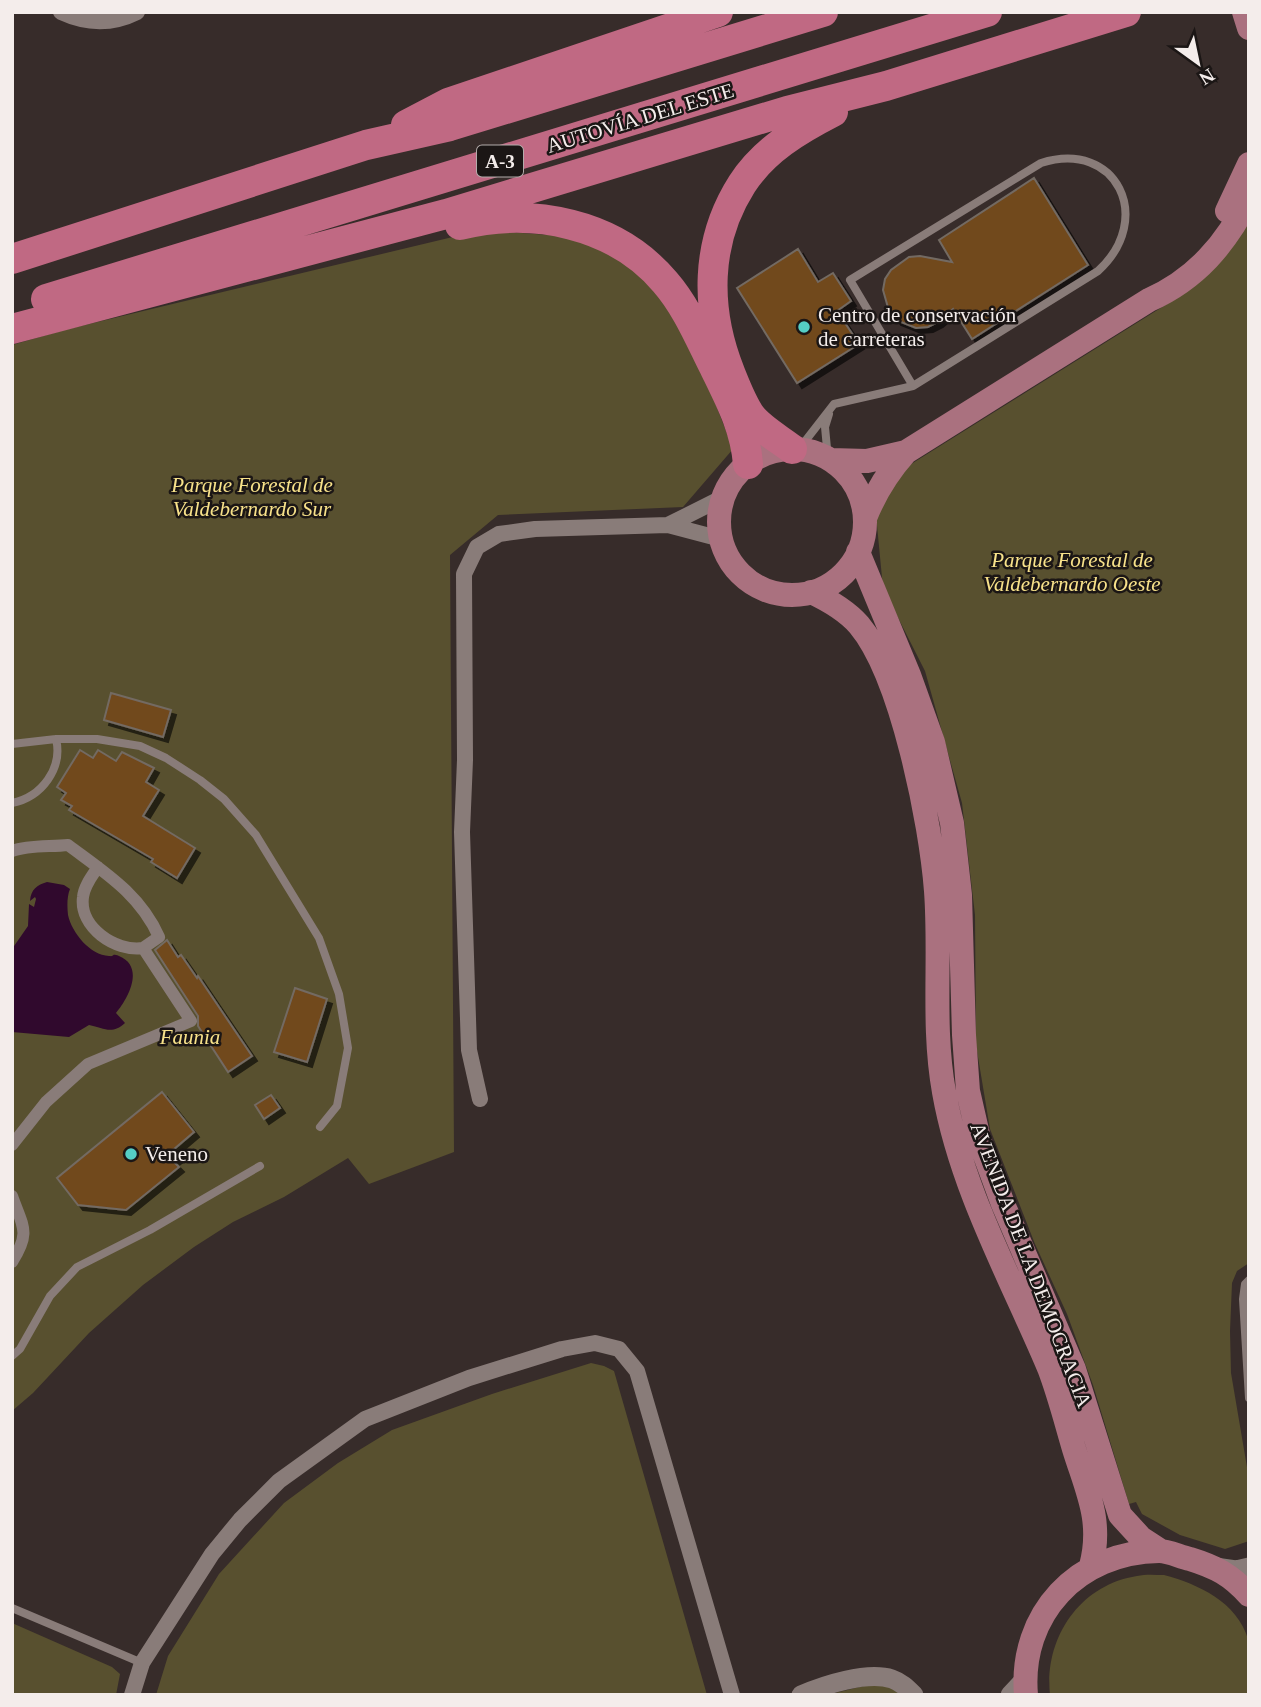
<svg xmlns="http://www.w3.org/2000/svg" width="1261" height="1707" viewBox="0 0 1261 1707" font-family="Georgia,serif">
	<defs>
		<filter id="shadow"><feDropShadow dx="5" dy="5" stdDeviation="0" flood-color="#0009"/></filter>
	</defs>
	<rect width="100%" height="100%" fill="#372c2a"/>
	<path fill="#58502f" d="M1249,218V1263L1237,1271L1232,1283L1230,1331L1231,1373L1249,1479V1541L1225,1549L1180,1535L1142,1514L1136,1502L1129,1504L1093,1385L1067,1314L1035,1244L990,1129L976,1045L975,915L962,803L925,671L883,588L876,515L900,471L1183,294Z
		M482,230L590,238L661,290L700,364L733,449L683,507L498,515L450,555L454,1152L369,1184L348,1158L284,1197L233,1222L194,1247L143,1285L89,1333L33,1393L12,1411V345L64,330Z
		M591,1363L604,1366L614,1371L707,1695H156L168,1656L219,1574L284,1503L338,1463L392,1430L492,1394Z
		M1164,1575C1198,1584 1237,1602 1248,1639C1253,1656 1249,1678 1249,1695H1050C1044,1639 1079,1585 1137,1576C1146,1574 1155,1575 1164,1575Z
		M12,1623L112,1667L120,1674L116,1695H12Z
		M872,1684L891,1687L902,1695H827Z"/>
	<path fill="#30092d" d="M47,882L64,885L70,889C67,896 67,906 68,915C72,933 90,955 109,956C116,957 110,953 119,956C146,967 127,1000 116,1013L125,1023C112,1035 104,1028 89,1025L69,1037L12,1032V949L28,926L29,904L34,907L36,899L35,897L30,901C31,889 37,885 47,882Z"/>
	<path fill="#71481d" stroke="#736a62" stroke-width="2" filter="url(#shadow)" d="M1034,178L1088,265L972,339L953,309L938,322L928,327L916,328L896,320L889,311L883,290L885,279L891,270L909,257L920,256L952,262L939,240Z
		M798,249L818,282L833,273L851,301L837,311L859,344L797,383L737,288Z
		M111,693L171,710L163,737L104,720Z
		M80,750L93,758L98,750L116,761L122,752L154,768L146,782L159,790L143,816L195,848L177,878L151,862L153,859L69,810L72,806L61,800L66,793L57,787Z
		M167,940L178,957L181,955L197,978L198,976L252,1056L228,1072L198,1026V1016L155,950Z
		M295,988L327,999L307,1062L274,1052Z
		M162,1092L194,1132L173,1150L178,1157L173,1161L179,1167L126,1210L78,1205L57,1178Z
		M271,1095L280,1108L264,1119L255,1105Z"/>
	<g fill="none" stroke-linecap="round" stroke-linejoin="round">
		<path stroke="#897c79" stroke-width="8" d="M799,449L834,404L913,386L1098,271C1155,219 1117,139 1041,163L850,280L913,386
			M828,459L825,427L829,414
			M12,744L56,739H97L140,746L166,758L200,780L224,799L256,835L319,938L339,994L348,1048L337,1106L320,1127
			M12,803C42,797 63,768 56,739
			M1249,1280L1245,1284L1243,1299L1249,1398
			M12,1356L20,1349L50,1296L77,1267L150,1230L260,1166
			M12,1608L142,1663"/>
		<path stroke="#897c79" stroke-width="12" d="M12,851C29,845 50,847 68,845C104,872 140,894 159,937L143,948L191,1021L88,1064L46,1102L12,1145
			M98,867C92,876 84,886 83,897C79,927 115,952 143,948
			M12,1196C23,1227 31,1232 12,1262"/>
		<path stroke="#897c79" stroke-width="16" d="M61,12C87,24 111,25 137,12
			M668,525L724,497
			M480,1099L469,1050L462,832L465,760L464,574L477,547L499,534L535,529L668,525L721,539
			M132,1695L142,1663L212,1554L240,1520L279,1481L365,1419L469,1378L562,1349L595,1343L619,1349L637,1371L732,1695"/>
		<path stroke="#897c79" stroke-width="19" d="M1215,1567L1236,1570L1249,1567
			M801,1695C824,1685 867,1671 892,1679C901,1682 907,1688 914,1695
			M1010,1695L1025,1679"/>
		<path stroke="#aa717f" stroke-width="24" d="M1244,12L1249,28
			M1227,211L1249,164
			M719 522a73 73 0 1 1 146 0a73 73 0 1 1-146 0Z
			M831,460L867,461L906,452
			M865,518C875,493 888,472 906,452L1149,300C1196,279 1226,244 1249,198
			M858,552L909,675L933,742L952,823L960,895L964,1035L968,1091L979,1139L1003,1204L1074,1369L1120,1515L1141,1538L1161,1551
			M811,592C828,600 846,610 859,625C902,676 931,824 936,891C941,958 932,1026 944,1092C961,1189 1011,1278 1049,1368C1059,1394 1066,1422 1074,1449C1087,1491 1103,1521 1091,1566
			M1026,1695C1019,1614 1078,1552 1159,1551C1169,1551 1180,1557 1190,1559C1216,1567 1231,1575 1249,1595"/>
		<path stroke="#c06983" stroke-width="30" d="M406,125L448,103L718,12
			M460,225C532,207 615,223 665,282C686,306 699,337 713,365C729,398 745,427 748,464
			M12,259L366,145L450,126L823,12
			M46,299L987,12
			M12,329L446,214L787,111L886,86L1126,12
			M792,449C779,439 761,429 751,416C742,403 736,387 730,372C705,309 705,242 742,184C764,150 798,130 833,112"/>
	</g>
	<g fill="#55cec5" stroke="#1b1615" stroke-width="2.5">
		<circle cx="804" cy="327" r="7"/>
		<circle cx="131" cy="1154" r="7"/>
	</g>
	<g text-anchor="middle" stroke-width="5" stroke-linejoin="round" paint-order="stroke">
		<rect fill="#1b1615" stroke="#b3acab" stroke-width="2" x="477" y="145.5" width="46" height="31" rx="5"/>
		<g font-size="19" font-weight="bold" fill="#f4edeb">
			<text x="500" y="168">A-3</text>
		</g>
		<g font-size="21" fill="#f4edeb" stroke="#1b1615">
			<text transform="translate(640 118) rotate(-17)" y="7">AUTOVÍA DEL ESTE</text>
			<text transform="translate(1031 1265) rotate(69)" y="7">AVENIDA DE LA DEMOCRACIA</text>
		</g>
		<g font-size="21" fill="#f4edeb" stroke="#1b1615" text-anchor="start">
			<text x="818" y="322">Centro de conservación<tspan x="818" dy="24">de carreteras</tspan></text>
			<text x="145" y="1161">Veneno</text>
		</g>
		<g font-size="21" font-style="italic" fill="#f8e28a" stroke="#1b1615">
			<text x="252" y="492">Parque Forestal de<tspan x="252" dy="24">Valdebernardo Sur</tspan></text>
			<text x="1072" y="567">Parque Forestal de<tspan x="1072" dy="24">Valdebernardo Oeste</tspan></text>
			<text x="190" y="1044">Faunia</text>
		</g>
	</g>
	<rect width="1261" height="1707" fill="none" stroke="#f4edeb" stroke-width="28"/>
	<g transform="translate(1198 63) rotate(147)" stroke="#1b1615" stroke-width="5" paint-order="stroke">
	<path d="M0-5L12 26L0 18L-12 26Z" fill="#f4edeb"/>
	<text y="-10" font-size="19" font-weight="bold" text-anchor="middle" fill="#f4edeb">N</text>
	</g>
</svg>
